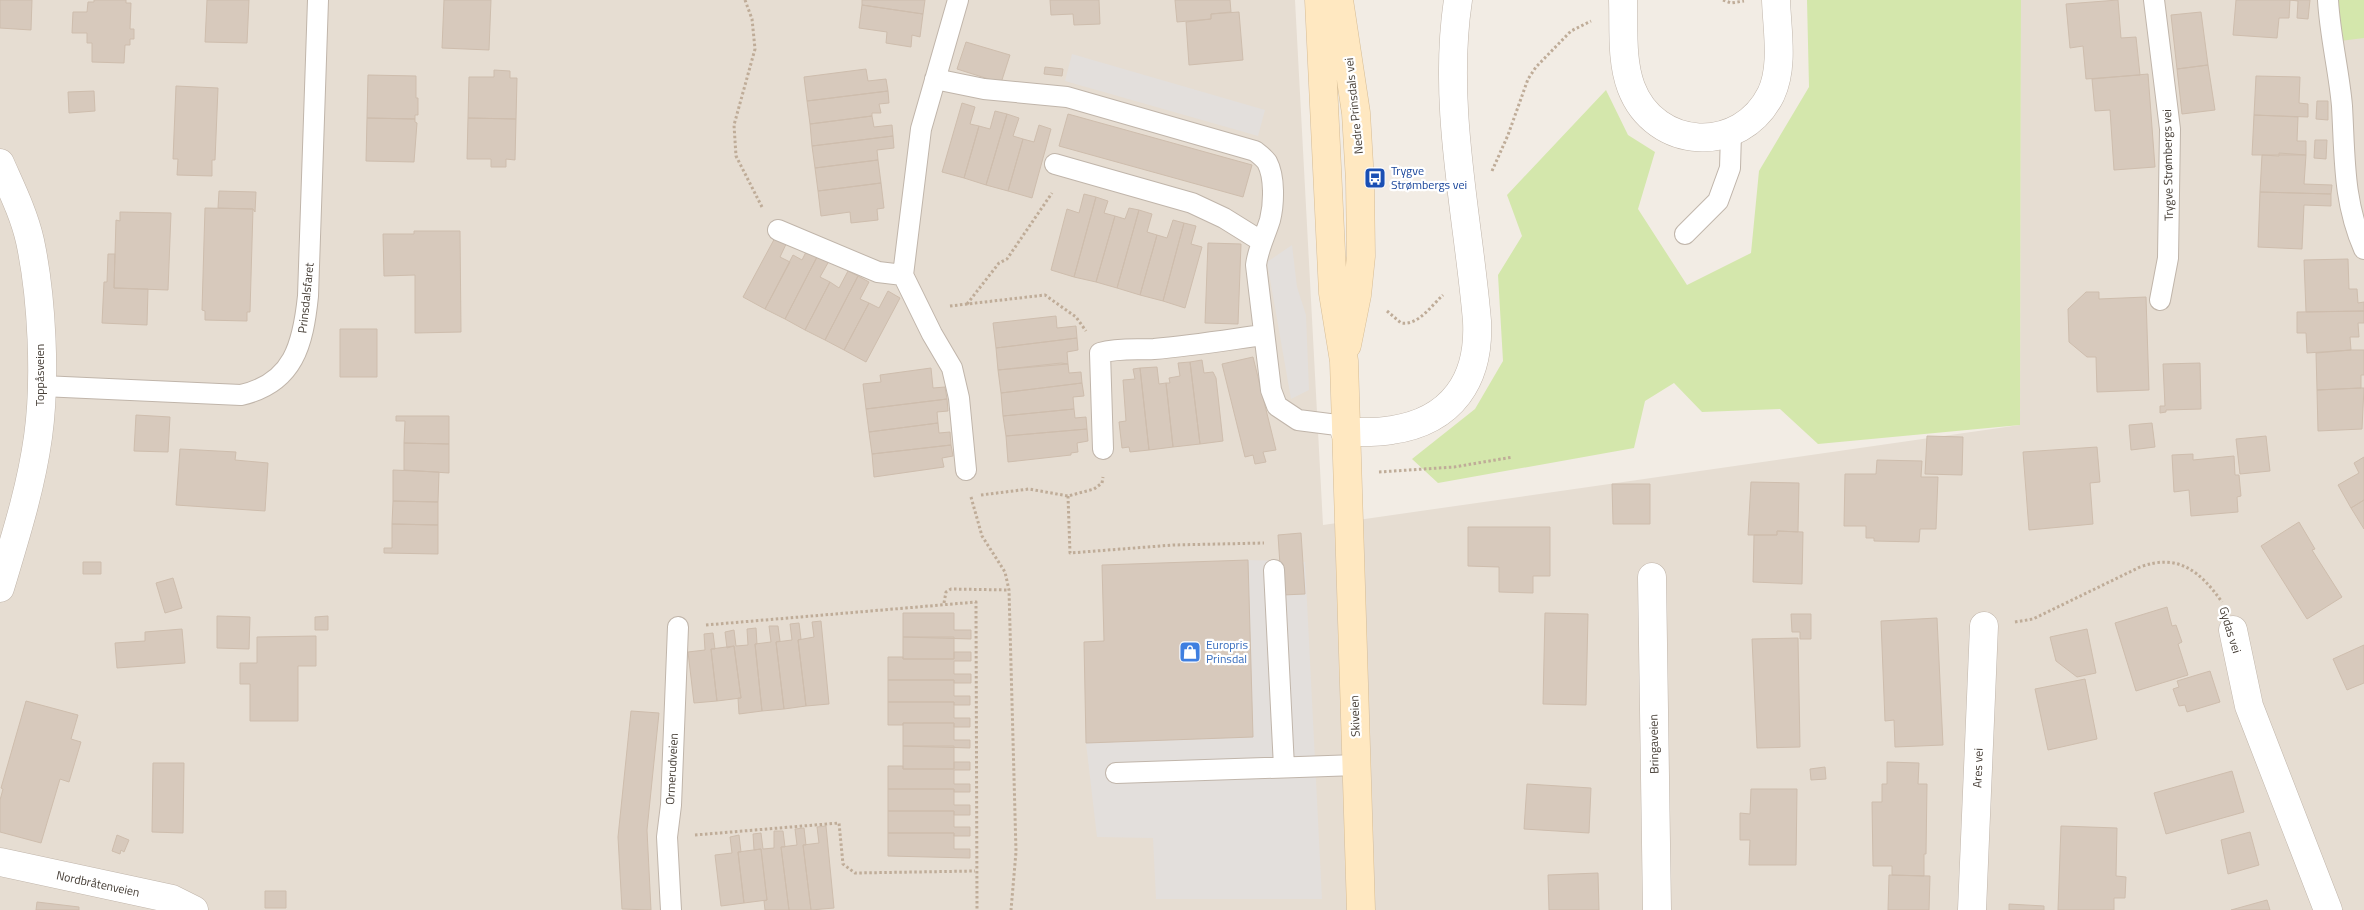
<svg xmlns="http://www.w3.org/2000/svg" width="2364" height="910" viewBox="0 0 2364 910" font-family="'Titillium Web',sans-serif">
	<rect width="100%" height="100%" fill="#f2ece4"/>
	<path fill="#e6ddd2" d="M0,0H1295L1323,525L2020,425L2021,0H2364V910H0Z"/>
	<path fill="#d4e7ac" d="M1807,0H2021L2020,425L1818,444L1780,409L1702,412L1674,383L1645,401L1634,448L1438,483L1412,459L1475,409L1503,361L1498,275L1522,236L1507,195L1606,90L1628,135L1655,152L1638,209L1687,285L1751,253L1759,171L1809,87Z
		M2335,0H2364V38L2340,41Z"/>
	<path fill="#e3dfdc" d="M1072,54L1265,110L1258,136L1065,81Z
		M1292,245L1297,287L1306,315L1309,390L1291,399L1267,262Z
		M1248,560L1305,562L1322,899H1156L1153,838L1097,837L1086,743L1253,737Z"/>
	<path fill="#d7c9bc" stroke="#cebdad" d="M0,0H32L31,30L0,28Z
		M94,0H126V3H131L130,29H134V39H130V45H125L124,63L92,62V43H87V33H72L73,12H87L88,2H94Z
		M207,0H249L247,43L205,42Z
		M444,0H491L489,50L442,48Z
		M862,0H925L923,14L862,5Z
		M1050,0H1099L1100,24L1074,25L1073,14L1051,15Z
		M1175,0H1230L1231,12L1211,14V19L1177,22Z
		M2118,0L2121,38L2136,37L2140,75L2086,79L2083,46L2070,48L2066,4Z
		M2236,0H2290L2289,18H2279L2277,38L2233,35Z
		M2290,0H2310L2308,19L2297,18L2298,1Z
		M862,5L923,14L920,37L912,35L911,47L886,43L887,32L859,28Z
		M1239,12L1243,60L1189,65L1186,22L1211,19V14Z
		M2201,12L2208,65L2177,69L2171,15Z
		M966,42L1010,55L1001,83L957,69Z
		M2208,65L2215,110L2182,114L2177,69Z
		M1045,67L1063,69L1062,76L1044,74Z
		M866,69L868,81L886,79L888,91L807,101L804,77Z
		M494,70L510,71V78H517L516,119L468,118L469,77H494Z
		M2148,74L2155,167L2114,170L2110,110L2095,111L2092,79Z
		M368,75L416,76V98H418V115H415V119L367,118Z
		M2256,76L2300,77L2299,103L2308,104V117L2254,115Z
		M176,86L218,88L215,160H212V176L177,175L178,159H173Z
		M94,91L95,111L69,113L68,92Z
		M888,91L889,103L879,104L881,113H872V116L810,124L807,101Z
		M2317,101H2328V120L2316,119Z
		M962,103L975,107L970,124L979,126L964,178L942,172Z
		M995,111L1007,114L986,185L964,178L979,126L990,129Z
		M1007,114L1019,118L1013,136L1023,139L1008,191L986,185Z
		M1068,114L1252,165L1243,197L1059,146Z
		M2254,115L2298,117L2297,141H2306V155H2252Z
		M872,116L874,127L892,125L893,136L812,146L810,124Z
		M367,118L415,119V122L417,123L414,162L366,161Z
		M468,118L516,119L515,160L506,159V167H491V159H467Z
		M1039,125L1051,129L1032,198L1008,191L1023,139L1034,142Z
		M893,136L894,148L877,150L878,160L815,168L812,146Z
		M2315,140H2327L2326,159L2314,158Z
		M2279,153L2306,155L2304,184L2332,185L2331,194L2260,192L2262,155L2279,156Z
		M878,160L881,183L818,191L815,168Z
		M881,183L884,208L877,209L878,220L851,223L850,212L821,216L818,191Z
		M219,191L256,192L255,212L253,209L218,208Z
		M2260,192L2331,194V206L2304,205L2302,249L2258,247Z
		M1084,194L1096,197L1074,277L1051,270L1067,209L1079,213Z
		M1096,197L1108,201L1104,213L1115,216L1096,282L1074,277Z
		M205,208L253,209L250,312H247V321L205,320V311L202,310Z
		M1129,208L1139,210L1117,288L1096,282L1115,216L1125,219Z
		M1139,210L1152,214L1147,232L1157,235L1140,295L1117,288Z
		M120,212L171,213L168,290L114,288L116,220L120,221Z
		M1173,220L1184,223L1163,301L1140,295L1157,235L1167,238Z
		M1184,223L1196,226L1191,244L1202,247L1185,308L1163,301Z
		M414,231H460L461,332L415,333V275L384,276L383,234H414Z
		M777,234L788,240L780,257L790,262L765,309L743,297Z
		M1208,243L1241,244L1238,324L1205,323Z
		M807,250L818,255L785,319L765,309L793,255L802,260Z
		M108,254H115L114,288L148,289L147,325L102,323L104,282H107Z
		M818,255L829,261L820,277L830,282L805,330L785,319Z
		M2348,259L2349,289H2357L2358,303L2364,302V311L2306,312L2304,260Z
		M848,271L858,276L825,340L805,330L830,282L839,288Z
		M858,276L869,282L860,299L869,303L844,350L825,340Z
		M888,291L900,298L866,362L844,350L869,303L879,308Z
		M2086,292H2099V299L2146,297L2149,390L2097,392L2096,357H2087L2069,342L2068,309Z
		M2364,311V323H2358L2359,337H2350L2351,350L2307,353L2306,333H2297V312Z
		M1056,316L1057,328L1076,326L1077,338L996,348L993,323Z
		M340,329H377V377H340Z
		M1077,338L1078,350L1067,352L1068,364L998,370L996,348Z
		M2351,350H2364V375H2361V388L2317,390L2316,353Z
		M1253,357L1276,450L1263,452L1266,462L1255,464L1253,455L1245,457L1222,364Z
		M1202,360L1204,373L1213,372L1216,378L1223,441L1200,444L1190,362Z
		M1190,362L1200,444L1173,447L1166,383H1170L1169,378L1180,376L1178,363Z
		M1061,363L1068,364L1069,373L1081,372L1082,383L1001,393L998,370Z
		M2200,363L2201,409L2166,410V412L2160,413V406H2165L2163,364Z
		M1157,367L1159,384L1166,383L1173,447L1149,450L1140,368Z
		M931,368L933,388L945,387L947,399L866,409L863,384L881,382L880,375Z
		M1140,368L1149,450L1130,452L1129,447L1122,448L1119,422L1126,421L1123,380L1135,379L1133,369Z
		M1082,383L1084,396L1073,397L1074,409L1003,416L1001,393Z
		M2361,388H2364L2362,429L2318,431L2317,390Z
		M947,399L948,411L937,412L938,423L869,432L866,409Z
		M1074,409L1075,418L1086,417L1087,429L1006,436L1003,416Z
		M136,415L170,417L168,452L134,451Z
		M396,416H449V444L404,443L405,421H396Z
		M938,423L939,433L950,432L951,445L872,454L869,432Z
		M2152,423L2155,447L2131,450L2129,425Z
		M1087,429L1088,441L1077,443L1078,452L1071,453V455L1008,462L1006,436Z
		M1927,436L1963,437L1962,475L1925,474Z
		M2266,436L2270,471L2240,474L2236,439Z
		M404,443L449,444V473L404,470Z
		M951,445L953,456L942,458L944,467L874,477L872,454Z
		M2097,447L2100,482L2090,483L2093,524L2029,530L2023,452Z
		M180,449L236,452L235,460L268,463L265,511L176,505Z
		M2193,454V460L2234,456L2235,475H2239L2241,496L2237,497L2238,512L2191,516L2189,490L2174,492L2172,455Z
		M2364,457V500L2351,508L2338,485L2359,473L2354,463Z
		M1877,460L1922,461L1921,477H1938L1936,529H1920L1919,542L1874,541V538H1866V526H1844L1845,474H1876Z
		M393,470L439,472L438,502L393,501Z
		M1751,482L1799,483L1798,532L1777,531V535H1748Z
		M1612,484H1650V524H1613Z
		M2364,500V529L2351,508Z
		M393,501L438,502V525L392,524Z
		M2299,522L2315,549L2312,550L2342,597L2307,619L2261,546Z
		M392,524L438,525V554L384,553V548H392Z
		M1468,527H1550V576H1533V593L1499,592V567L1468,566Z
		M1777,531L1803,532L1802,584L1753,582L1754,535H1777Z
		M1301,533L1305,594L1282,595L1278,535Z
		M1248,560L1253,737L1086,743L1084,642L1104,641L1102,565Z
		M83,562H101V574H83Z
		M173,578L182,608L165,613L156,583Z
		M2167,607L2172,626L2176,625L2182,642L2178,644L2188,675L2136,691L2115,623Z
		M903,613H954V630H971V639L903,637Z
		M1545,613L1588,614L1586,705L1543,704Z
		M1791,614H1811V639H1800V632H1792Z
		M217,616L250,617L249,649L217,648Z
		M328,616V630H315V617Z
		M1937,618L1943,745L1895,747L1894,720L1885,721L1881,621Z
		M821,621L829,704L806,706L798,640L814,637L812,622Z
		M799,623L801,639L798,640L806,706L784,709L776,642L792,640L790,624Z
		M769,626H778L780,641L776,642L784,709L762,711L755,644L771,642Z
		M756,628L757,644H755L762,711L739,714L738,698H741L734,646L727,648L725,632L734,630L736,646L748,645L747,629Z
		M182,629L185,663L117,668L115,643L145,641V632Z
		M2087,629L2096,673L2077,677L2056,661L2050,637Z
		M713,633L715,649H711L717,701L694,703L688,652L705,650L704,634Z
		M316,636V666H298V721H250V684H240V663H257V637Z
		M903,637H954V659H903Z
		M1798,638L1800,747L1757,748L1752,639Z
		M2364,645V683L2347,690L2333,659Z
		M734,646L741,698L717,701L711,649Z
		M954,652H971V661H954V674H971V683H954V680H888V657H903V659H954Z
		M2210,671L2220,702L2187,712L2185,705L2179,706L2173,689L2179,687L2177,681Z
		M2085,679L2097,739L2048,750L2035,689Z
		M888,680H954V696H970V705H954V702H888Z
		M26,701L78,715L71,739L81,742L69,782L60,779L41,843L0,832V800L3,789L1,788Z
		M888,702H954V718H970V727H954V723H903V725H888Z
		M631,711L659,713L647,830L651,910L622,909L618,837Z
		M903,723H954V740H970V748L903,746Z
		M903,746H954V769H903Z
		M954,762H970V770H954V784H970V792H954V789H888V766H903V769H954Z
		M1887,762L1919,763L1918,784H1927L1926,854H1924V876L1892,875V866H1873L1872,802H1882V784H1887Z
		M153,763H184L183,833L152,832Z
		M1825,767L1826,779L1811,780L1810,769Z
		M2232,771L2244,812L2166,834L2154,793Z
		M1527,784L1591,788L1589,833L1524,829Z
		M888,789H954V805H970V815H954V811H888Z
		M1751,789H1797L1796,865H1749L1750,840H1740V813L1750,814Z
		M888,811H954V827H970V836H954V833H888Z
		M826,826L834,908L811,910L803,845L819,843L817,827Z
		M2061,826L2117,828L2116,876L2126,877L2125,898H2114V910H2058Z
		M804,828L806,845H803L811,910H789L781,847L797,845L795,829Z
		M774,831H783L785,847H781L789,910H765L764,901L767,900L761,849L754,850L753,834L761,833L763,849L774,848Z
		M2250,832L2259,865L2228,874L2221,840Z
		M888,833H954V849H970V858L888,856Z
		M117,835L129,840L124,852L121,850L120,854L112,851Z
		M739,835L741,852H738L744,903L721,906L715,855L732,853L730,837Z
		M761,849L767,900L744,903L738,852Z
		M1598,873L1599,910H1549L1548,875Z
		M1889,875L1930,876L1929,910H1888Z
		M265,891H286V908H265Z
		M2267,900L2270,910H2231Z
		M37,902L79,907V910H36Z
		M2009,904L2044,906V910H2009Z"/>
	<g fill="none" stroke-linecap="round" stroke-linejoin="round">
		<g stroke="#c0b5aa" stroke-width="22">
			<path id="service" d="M958,0L921,129L903,275L932,334L952,368L959,398L966,470
				M2154,0L2170,129L2168,258L2160,300
				M2328,0C2330,36 2339,71 2342,106C2345,158 2343,201 2364,249
				M935,79L984,89L1067,97L1255,151C1259,154 1264,158 1267,162C1275,177 1274,204 1270,220C1265,236 1258,249 1256,265L1271,390L1277,406L1298,420L1345,426
				M1055,164L1192,203L1224,218L1261,241
				M778,230L878,272L903,275
				M1685,234L1718,201L1730,168L1731,133
				M42,386L241,395C294,383 303,344 308,296L318,0
				M1103,449L1100,353C1118,348 1135,350 1154,349C1191,346 1227,340 1263,335
				M1274,570L1284,767
				M1116,773L1357,765
				M671,910L667,837L671,805L678,627"/>
		</g>
		<g stroke="#c0b5aa" stroke-width="29">
			<path id="minor" d="M1623,0C1624,28 1621,60 1631,87C1655,151 1741,155 1771,94C1784,66 1777,30 1776,0
				M0,163C11,188 24,214 30,241C42,297 46,380 38,437C31,488 15,538 0,588
				M1345,432C1361,432 1377,433 1392,430C1452,421 1480,380 1477,321C1468,215 1442,106 1458,0
				M1652,577L1657,910
				M2233,630L2249,706L2328,910
				M0,862L172,899L194,910
				M1972,910L1984,626"/>
		</g>
		<g stroke="#d6bc95" stroke-width="29">
			<path id="secondary" d="M1319,0L1333,293L1344,361L1361,910
				M1339,0L1356,113L1360,181L1361,256L1357,295L1347,345"/>
		</g>
		<path stroke="#bfac98" stroke-width="3" stroke-dasharray="2.5 2.5" stroke-linecap="butt" d="M745,0L752,19L755,49L734,125L736,156L762,207
			M1723,0L1731,3L1744,1
			M1492,171L1508,135L1528,79L1536,67L1571,31L1591,21
			M967,304L999,263L1007,259L1052,193
			M950,306L1045,295L1076,317L1086,331
			M1387,311L1401,323C1418,326 1431,306 1443,295
			M1379,472L1454,467L1513,457
			M981,495L1029,489L1068,496L1094,489L1102,483L1103,477
			M1068,496L1070,553L1173,545L1264,543
			M971,497L982,536L1005,572L1009,590L1016,852L1011,910
			M944,603L946,592L951,589L1009,590
			M2015,622L2033,619L2140,567C2178,553 2200,571 2222,602
			M706,625L976,602L977,910
			M695,835L839,823L843,864L855,873L975,871"/>
		<use href="#service" stroke="#fff" stroke-width="20"/>
		<use href="#minor" stroke="#fff" stroke-width="28"/>
		<use href="#secondary" stroke="#ffe8c1" stroke-width="28"/>
	</g>
	<defs>
		<g id="bus-square" transform="scale(1.125)"><rect x="-9" y="-9" width="18" height="18" rx="4" fill="#1a4fb4" stroke="#fff"/><path d="M-5-6H5V4H4V6H2V4H-2V6H-4V4H-5ZM-3.5-4V0h7V-4ZM-3.5 1.2v1.5H-2V1.2ZM2 1.2v1.5H3.5V1.2Z" fill="#fff"/></g>
		<g id="shop-square" transform="scale(1.125)"><rect x="-9" y="-9" width="18" height="18" rx="4" fill="#3f7fe0" stroke="#fff"/><path d="M-5-2.5h2.3a2.7 3.5 0 0 1 5.4 0H5L5.5 6h-11ZM-1.5-2.5h3a1.5 2.3 0 0 0-3 0Z" fill="#fff"/></g>
	</defs>
	<g fill-rule="evenodd">
		<use href="#bus-square" x="1375" y="178"/>
		<use href="#shop-square" x="1190" y="652"/>
	</g>
	<g text-anchor="middle" stroke-width="4.5" stroke-linejoin="round" paint-order="stroke">
		<g font-size="12" fill="#443c34" stroke="#fff">
			<text transform="translate(1354 106) rotate(-96)" y="4">Nedre Prinsdals vei</text>
			<text transform="translate(2168 165) rotate(-91)" y="4">Trygve Strømbergs vei</text>
			<text transform="translate(306 298) rotate(-84)" y="4">Prinsdalsfaret</text>
			<text transform="translate(40 375) rotate(-90)" y="4">Toppåsveien</text>
			<text transform="translate(2230 630) rotate(73)" y="4">Gydas vei</text>
			<text transform="translate(1355 716) rotate(-92)" y="4">Skiveien</text>
			<text transform="translate(1654 744) rotate(-91)" y="4">Bringaveien</text>
			<text transform="translate(1978 768) rotate(-88)" y="4">Ares vei</text>
			<text transform="translate(672 769) rotate(-87)" y="4">Ormerudveien</text>
			<text transform="translate(98 884) rotate(12)" y="4">Nordbråtenveien</text>
		</g>
		<g font-size="12" fill="#164399" stroke="#fff" text-anchor="start">
			<text x="1391" y="175">Trygve<tspan x="1391" dy="14">Strømbergs vei</tspan></text>
		</g>
		<g font-size="12" fill="#366cbe" stroke="#fff" text-anchor="start">
			<text x="1206" y="649">Europris<tspan x="1206" dy="14">Prinsdal</tspan></text>
		</g>
	</g>
</svg>
